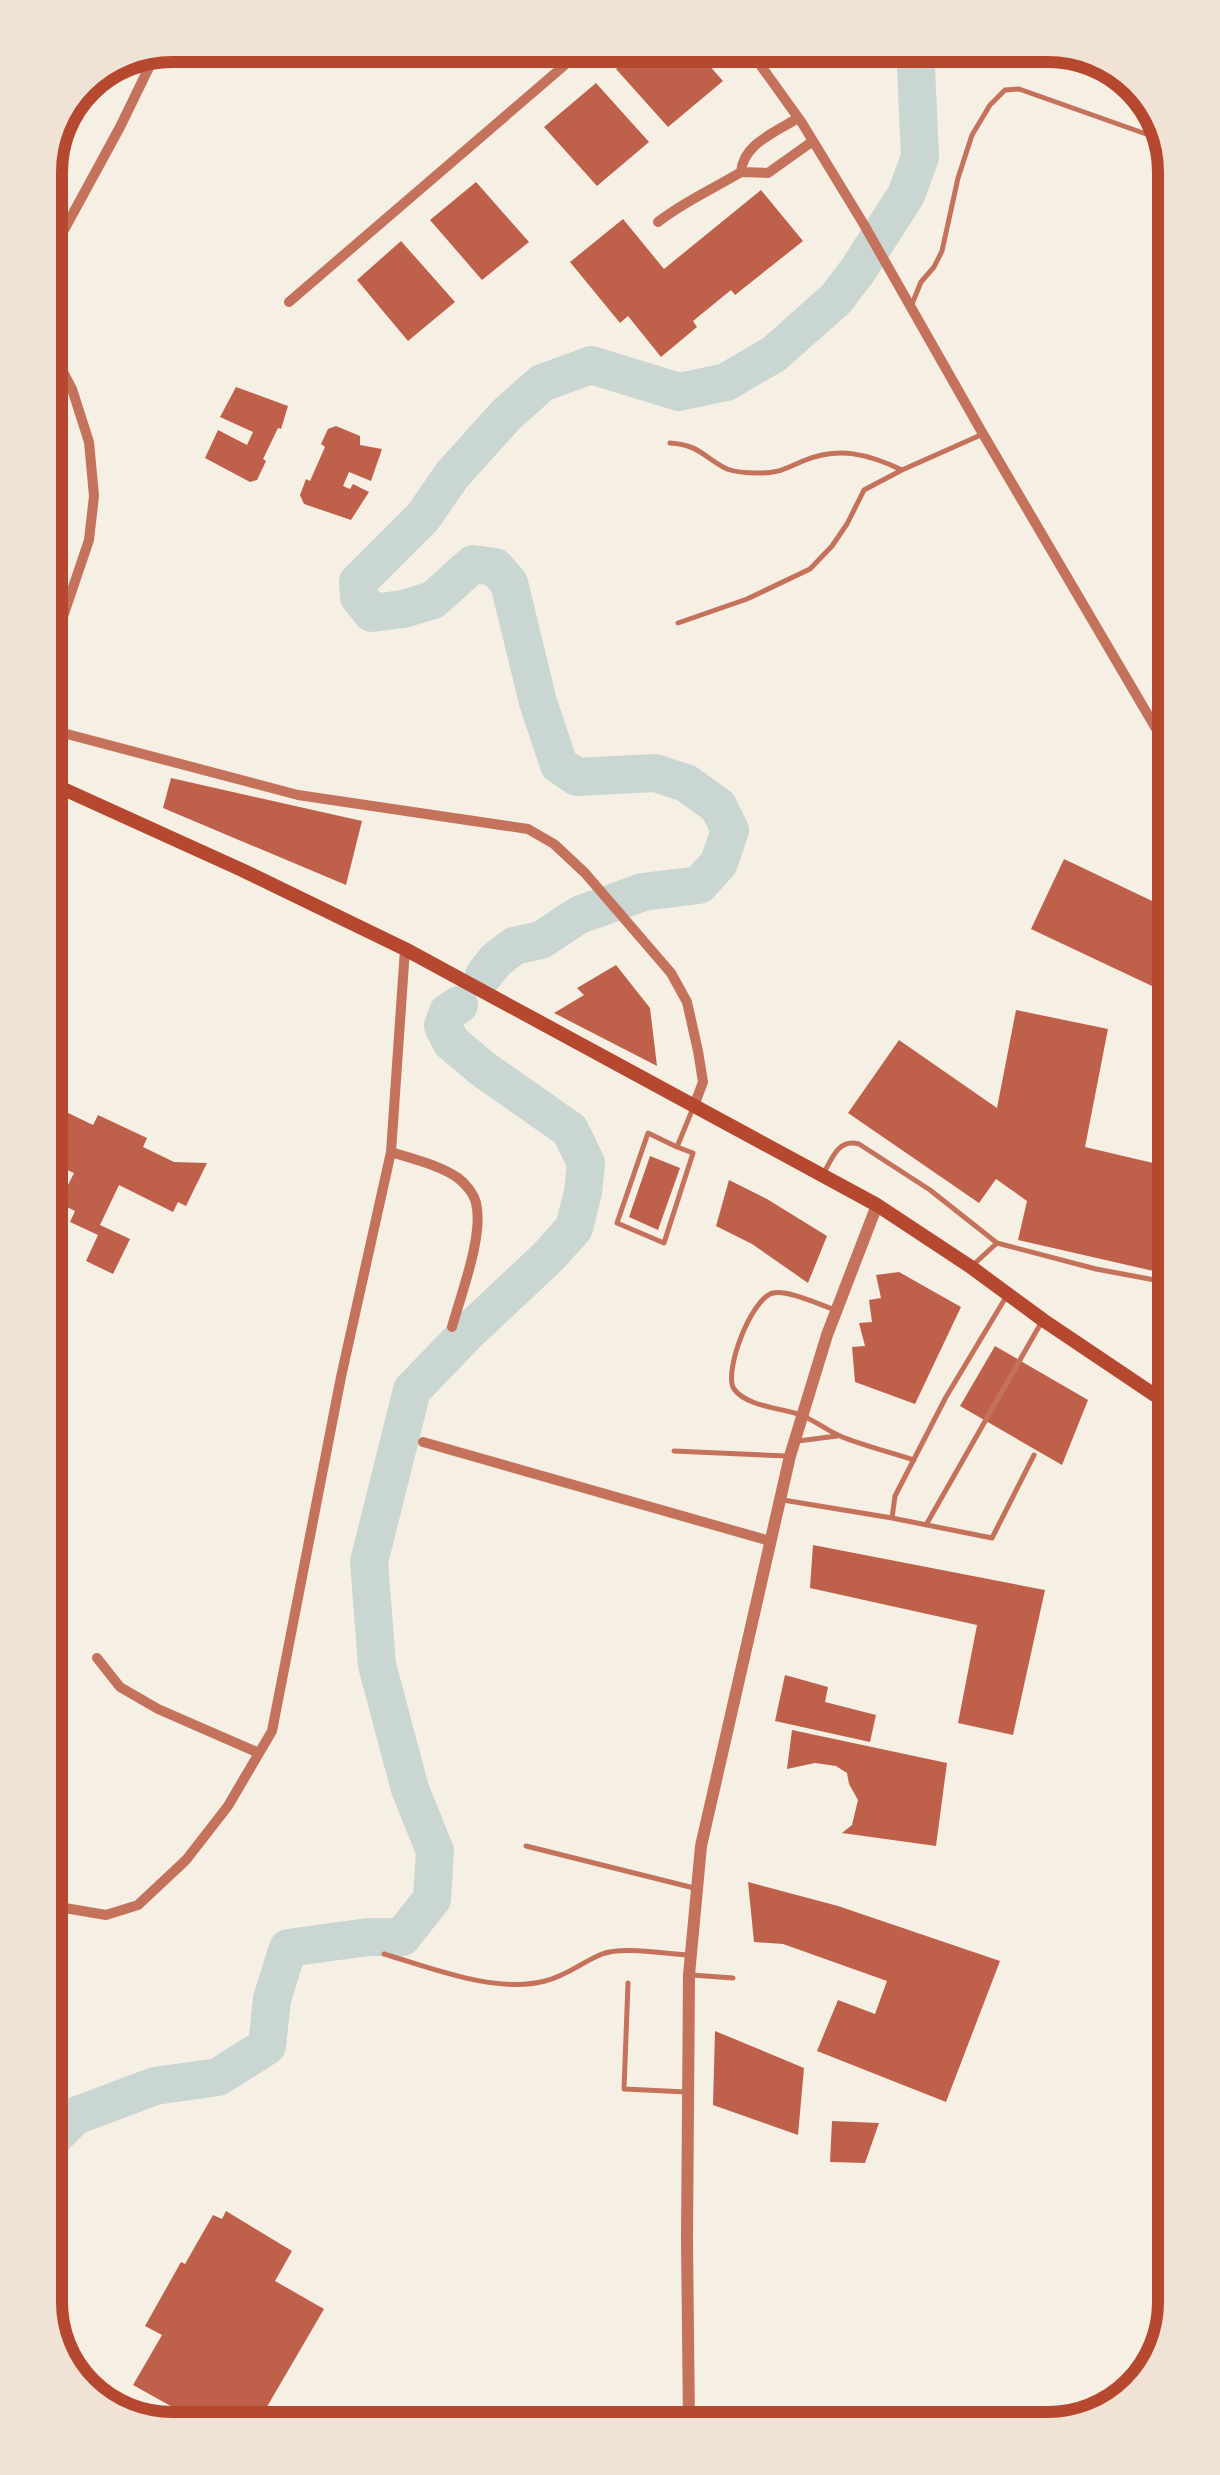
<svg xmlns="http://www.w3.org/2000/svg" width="1220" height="2475" viewBox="0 0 1220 2475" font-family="Quicksand,sans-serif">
	<rect width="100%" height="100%" fill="#f6efe4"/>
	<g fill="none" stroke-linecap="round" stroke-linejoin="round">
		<path stroke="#c9d6d2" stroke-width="38" d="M484,975L496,960L514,946L541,940L579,915L643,892L699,885L719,863L730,830L718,806L686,783L655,773L577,777L559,765L538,702L509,583L495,567L473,564L433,600L403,609L372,613L359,597L358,582L423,517L452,475L507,414L542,383L591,365L679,392L726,382L774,354L836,299L858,270L906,195L920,157L915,45
			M54,2137L75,2116L155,2086L218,2077L267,2046L272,1999L288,1948L368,1937H402L432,1899L435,1851L410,1789L377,1665L369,1562L412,1390L466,1334L548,1257L574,1228L583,1192L586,1163L570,1130L483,1069L451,1042L443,1026L448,1012L459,1005"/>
	</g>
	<path fill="#bf614a" d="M643,45H691L723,81L668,127L616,69Z
		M596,83L649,142L597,186L544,127Z
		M476,182L529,242L482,280L430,220Z
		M761,190L803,241L735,295L731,290L693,321L697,327L661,357L628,316L620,323L570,262L623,219L664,269Z
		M401,241L455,302L408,341L357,280Z
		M236,387L288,406L281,429L278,428L263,459L266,461L257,480L250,482L205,458L218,430L247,445L253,432L220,417Z
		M336,426L360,436V445L382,449L371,481L349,472L343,486L350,489L353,484L369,492L351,520L304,504L300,495L306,479L310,481L325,447L321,444L328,429Z
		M171,778L362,821L346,885L163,808Z
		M1064,859L1169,909V974L1159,970L1152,986L1031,929Z
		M616,965L650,1008L657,1066L554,1013L584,995L577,988Z
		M1016,1010L1108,1029L1085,1147L1170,1167L1171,1275L1018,1240L1027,1201L996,1179L979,1203L848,1113L899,1040L997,1108Z
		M62,1110L93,1125L98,1115L147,1138L143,1147L174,1162L207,1163L186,1206L178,1202L173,1212L119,1185L100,1225L130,1239L113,1274L86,1261L98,1235L70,1222L75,1211L59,1203L74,1173L49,1162V1136Z
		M650,1156L680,1168L658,1230L629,1217Z
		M729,1180L767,1199L827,1236L808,1283L752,1244L716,1226Z
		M899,1272L961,1307L915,1404L855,1382L852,1347L865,1346L859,1323L872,1322L869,1300L881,1298L876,1275Z
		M995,1346L1088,1400L1062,1465L960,1406Z
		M1162,1544L1172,1546V1572L1157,1569Z
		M813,1545L1045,1590L1013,1735L958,1723L977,1625L810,1588Z
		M785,1675L828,1687L825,1702L876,1715L870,1742L775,1721Z
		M792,1730L947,1763L936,1846L842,1833L852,1825L858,1800L849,1784L847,1773L836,1766L815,1763L787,1769Z
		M748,1882L838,1906L1000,1961L946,2102L817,2051L838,2000L875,2014L887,1981L783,1944L754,1942Z
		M715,2031L804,2068L798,2135L713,2105Z
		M832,2121L879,2123L865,2163L830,2162Z
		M226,2211L292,2251L275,2281L324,2309L254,2429H212L133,2385L162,2335L145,2326L181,2262L185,2264L213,2215L222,2219Z"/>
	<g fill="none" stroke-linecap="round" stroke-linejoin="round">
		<path stroke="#c5725c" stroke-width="5" d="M912,304L921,282L934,267L942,251L958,178L972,135L990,105L1005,90L1019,89L1149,135L1166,129
			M670,443C700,445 703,457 727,469C735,472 749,473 758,473C778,474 786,468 803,461C839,446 868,454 902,470
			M678,623L747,599L810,569L832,546L847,524L864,490L902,470L983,434
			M677,1147L693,1153L664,1243L617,1223L648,1133L677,1147L693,1108
			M824,1173C832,1158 839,1138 859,1144L930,1190L997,1243
			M973,1265L997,1243L1096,1269L1171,1283
			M833,1309C818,1304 788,1290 773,1293C751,1298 723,1373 734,1389C746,1406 780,1408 798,1414C813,1419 826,1430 840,1436C864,1446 890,1452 914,1460
			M798,1441L837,1436
			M674,1451L787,1456
			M783,1500L892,1518L992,1538L1034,1455
			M892,1518L895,1496L946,1397L1006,1297
			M926,1525L1041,1323
			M526,1846L694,1888
			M384,1954C432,1968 496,1994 545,1981C567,1976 582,1962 602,1954C623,1946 664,1954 688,1955
			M692,1975L733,1978
			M628,1983L624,2089L686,2092"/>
		<path stroke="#c5725c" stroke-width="10" d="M746,45L802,123L863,223L983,434L1168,749
			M798,118C776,132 743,144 741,172L768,173L813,141
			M658,222C683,202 713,189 741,172
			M46,263L120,127L157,51
			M289,302L588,45
			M46,339L72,389L89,442L94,496L89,540L47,664
			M48,729L298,795L528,829L554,844L585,873L671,973L687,1002L698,1051L703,1082L694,1106
			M48,866L50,877L48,889
			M391,1152C413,1159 439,1165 458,1178C465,1183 474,1194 476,1203C484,1235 461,1294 452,1327
			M423,1442L770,1541
			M97,1658L120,1687L158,1709L259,1753
			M53,1906L106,1915L138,1905L186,1860L228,1806L272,1731L341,1377L391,1152L405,949"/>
		<path stroke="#c5725c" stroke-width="12" d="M689,2425L687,2239L689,1975L701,1846L790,1456L827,1335L877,1205"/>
		<path stroke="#b5482f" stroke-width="14" d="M48,782L242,870L405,949L877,1205L971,1267L1043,1320L1159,1398L1171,1409"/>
	</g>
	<path d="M0 0H1220V2475H0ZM172 62H1048A110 110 0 0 1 1158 172V2302A110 110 0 0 1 1048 2412H172A110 110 0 0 1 62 2302V172A110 110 0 0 1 172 62Z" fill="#f1e2d6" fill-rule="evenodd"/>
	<path fill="none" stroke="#b5482f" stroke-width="12" d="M172 62H1048A110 110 0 0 1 1158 172V2302A110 110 0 0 1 1048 2412H172A110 110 0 0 1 62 2302V172A110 110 0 0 1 172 62Z"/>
</svg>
